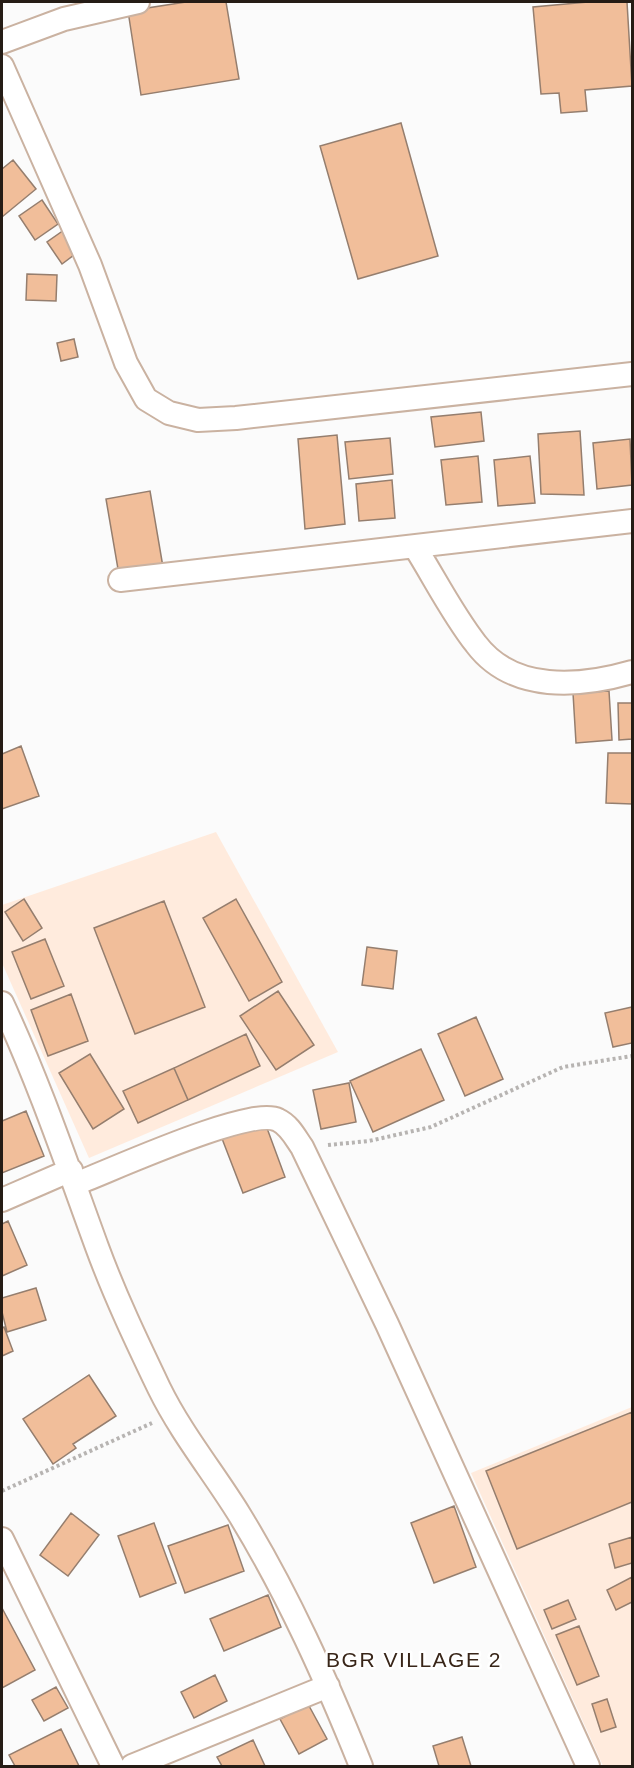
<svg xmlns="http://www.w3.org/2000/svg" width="634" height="1768" viewBox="0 0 634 1768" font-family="Arial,sans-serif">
	<rect width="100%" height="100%" fill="#fbfbfb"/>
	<path fill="#ffebdd" d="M216,832L338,1052L89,1158L2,963V905Z
		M632,1407V1766H603L471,1473Z"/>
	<path fill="#f1be9a" stroke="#957e6e" stroke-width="1.5" d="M186,2H226L239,79L141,95L128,11Z
		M588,2H627L632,86L585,90L587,111L561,113L559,93L541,94L533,7Z
		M401,123L438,256L358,279L320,146Z
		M13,160L36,189L2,217V169Z
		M42,200L58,224L35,240L19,216Z
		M64,230L78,252L62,264L47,242Z
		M27,274L57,275L56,301L26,300Z
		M74,339L78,357L61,361L57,343Z
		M481,412L484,441L435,447L431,417Z
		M580,431L584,495L541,494L538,434Z
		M337,435L345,524L305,529L298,439Z
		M390,438L393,474L349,479L345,442Z
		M630,439L632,485L597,489L593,443Z
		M478,456L482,502L446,505L441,460Z
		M530,456L535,503L498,506L494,460Z
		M392,480L395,518L359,521L356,484Z
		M150,491L163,567L119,575L106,499Z
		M609,691L612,740L576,743L573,693Z
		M618,703H632V739L619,740Z
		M21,746L39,796L2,809V754Z
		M608,753H632V804L606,803Z
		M24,899L42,928L23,941L5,912Z
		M236,899L282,982L249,1001L203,918Z
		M164,901L205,1007L135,1034L94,928Z
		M45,939L64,986L31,999L12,952Z
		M367,947L397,951L393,989L362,985Z
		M278,991L314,1045L276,1070L240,1016Z
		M71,994L88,1041L48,1056L31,1010Z
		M632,1007V1043L613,1047L605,1013Z
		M476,1017L503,1079L465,1096L438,1034Z
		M246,1034L260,1066L188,1100L174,1068Z
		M421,1049L444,1100L373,1132L350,1081Z
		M90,1054L124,1109L93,1129L59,1073Z
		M174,1068L188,1100L138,1123L123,1091Z
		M349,1083L356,1122L321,1129L313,1090Z
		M26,1111L44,1156L2,1173V1121Z
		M264,1120L285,1177L243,1193L221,1136Z
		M8,1221L27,1265L2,1276V1224Z
		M36,1288L46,1320L7,1332L2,1312V1298Z
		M4,1327L13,1351L2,1356V1328Z
		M89,1375L116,1416L73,1444L76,1448L53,1464L23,1419Z
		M632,1412V1502L517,1549L486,1471Z
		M454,1506L476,1567L434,1583L411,1523Z
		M71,1513L99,1535L68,1576L40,1555Z
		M154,1523L176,1583L140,1597L118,1536Z
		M228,1525L244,1571L185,1593L168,1546Z
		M632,1537V1563L615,1568L609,1544Z
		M632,1577V1602L616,1610L607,1590Z
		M268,1595L281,1627L224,1651L210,1619Z
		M568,1600L576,1619L552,1629L544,1610Z
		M2,1608L35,1670L2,1688Z
		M579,1626L599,1676L577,1685L556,1635Z
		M215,1675L227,1701L194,1718L181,1692Z
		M56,1687L68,1708L44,1721L32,1700Z
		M607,1699L616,1727L601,1732L592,1704Z
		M308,1704L327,1739L299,1754L280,1719Z
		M61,1729L79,1766H15L9,1755Z
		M462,1737L471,1766H439L433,1746Z
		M253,1740L265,1766H222L217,1757Z"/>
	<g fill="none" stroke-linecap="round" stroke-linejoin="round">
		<g stroke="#cab2a1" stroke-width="26">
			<path id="minor" d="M2,42L64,19L138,2
				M2,66L90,265L126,363L146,399L169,413L198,420L236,418L632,374
				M415,547C435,579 453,615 476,644C513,693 580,687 632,672
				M120,580L632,521
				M2,1003C39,1082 67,1165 97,1247C115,1296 137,1342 159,1388C181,1433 213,1472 239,1514C288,1594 326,1679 361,1766
				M75,1184C110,1171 250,1106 278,1120C289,1125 295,1137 302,1147L387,1324L588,1766
				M2,1200L71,1170
				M2,1539L113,1766
				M132,1766L328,1686"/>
		</g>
		<path stroke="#b7b4b2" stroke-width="4" stroke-dasharray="3 3" stroke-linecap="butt" d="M328,1145L369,1141L431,1127L563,1067L632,1056
			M2,1491L152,1423"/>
		<use href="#minor" stroke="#fff" stroke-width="22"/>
	</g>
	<g text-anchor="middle" stroke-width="5" stroke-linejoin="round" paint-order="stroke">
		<g font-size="21" letter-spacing="1.5" fill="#392619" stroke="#fff">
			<text x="414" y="1667">BGR VILLAGE 2</text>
		</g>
	</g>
	<rect width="634" height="1768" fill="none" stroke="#251c15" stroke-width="6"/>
</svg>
